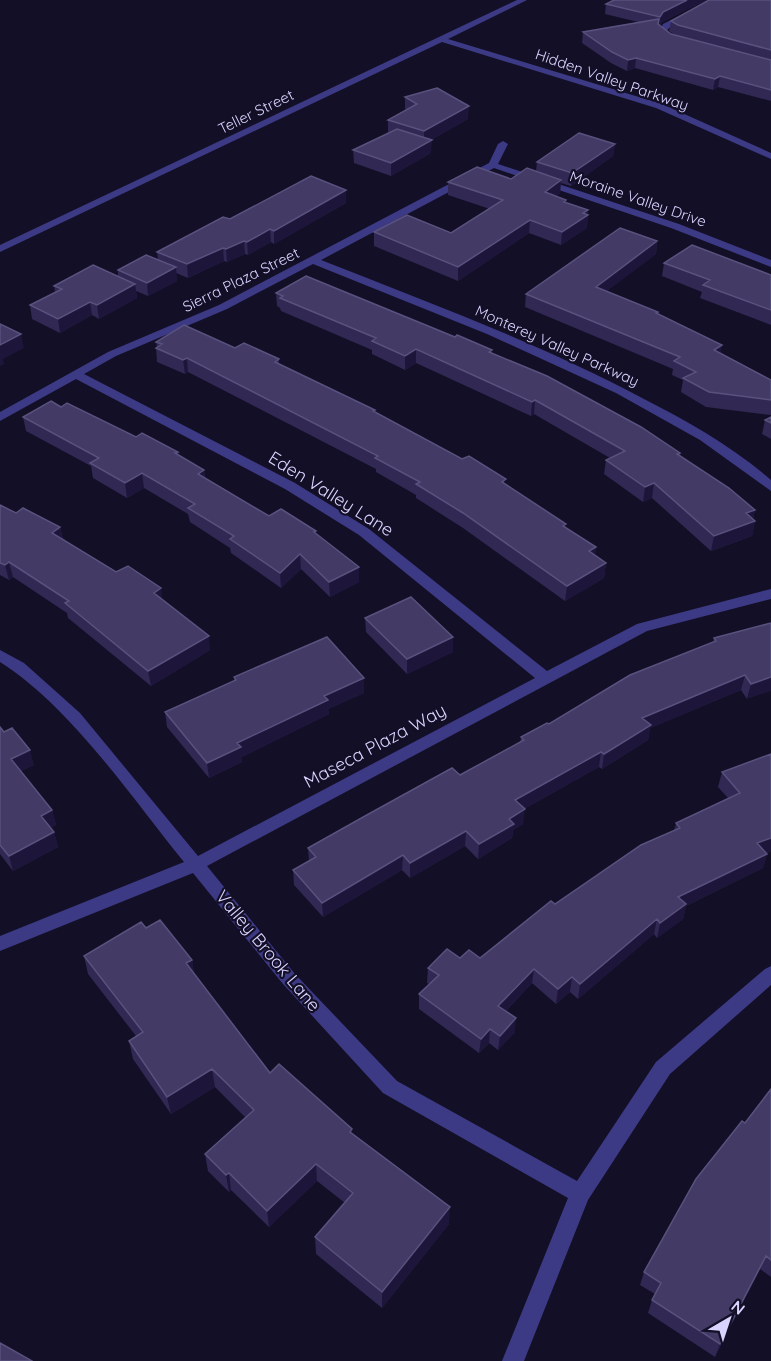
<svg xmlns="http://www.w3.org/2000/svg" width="771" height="1361" viewBox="0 0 771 1361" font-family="Quicksand,sans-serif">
	<rect width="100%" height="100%" fill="#130f26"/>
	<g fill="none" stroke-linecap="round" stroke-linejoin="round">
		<path fill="#3d3a85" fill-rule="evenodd" d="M517,0H527L448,39L662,104L771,153V159L656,108L442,42L0,252V245Z
			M711,0H721L669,28L666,32L678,39V43H672L658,33L663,24Z
			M503,141L508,144L498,164L679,224L771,260V267L671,228L494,168L321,260C430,303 541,344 644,399C689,422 733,447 771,480V491L700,440L616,393L487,334L313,264L227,309L116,356L84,374L295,483L369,529L547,671L637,624L771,589V599L647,631L207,866L295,974L397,1081L577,1181L656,1062L765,969L771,966V985L670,1074L588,1200L524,1361H502L568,1198L383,1093L283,984L193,873L0,951V936L184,862C131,797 71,707 0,662V650L24,663L80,713L198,856L535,678L359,535L285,489L76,379L0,421V412L108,352L219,305L489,163L498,144Z"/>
	</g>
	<path fill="#312854" d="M706,0L662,22L660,26L671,34L675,35L669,31L671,21L771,0V101L718,87L713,90L635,68L627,71L611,63L582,43L583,32L638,22L605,14L606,4Z
		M405,97L468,119L431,140V153L391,176L354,163L353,150L389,132H388V120L406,110L405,109Z
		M615,144L613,156L571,186L561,183L560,193L556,196L566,200V203L588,210L587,228L561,245L529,233L458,281L374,246V232L451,233L490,209L448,195V182L511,179L536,172L537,162Z
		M346,190V203L274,244L271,242L248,255L245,254L227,262L224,261L188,278L176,273L177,281L148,296L136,291L137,298L99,319L92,315L60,333L32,319L30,305L55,292L54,286L118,277V270L158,260L157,252L230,219Z
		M657,241L656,254L606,291L658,312V314L721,353L771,380V415L706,407L681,392L683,380L672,375L673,369L525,307L526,294Z
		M664,263L771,275V325L700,298L702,292L662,276Z
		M276,293L455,337L492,350V353L680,453V455L755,510L753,519L755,521L752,536L711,551L652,498L643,502L604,474L606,460L610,458L534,414L531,416L416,363L405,370L372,354V350L281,311L280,308L277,306Z
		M156,342L235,348L279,359V364L375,412L506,484L566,528L596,547L595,555L606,563L604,578L565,601L463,528L416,498V495L376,472V469L188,372L185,374L157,362L156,348L157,347Z
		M61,407L136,437L178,452V456L204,470L205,478L269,516L316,534L359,582L330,597L301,569L281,588L231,553L230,548L190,522L188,514L144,488L127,498L93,478L91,466L26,431L23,417Z
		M771,417V439L762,434L765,420Z
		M0,505L16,513L60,527L63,539L163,600L210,650L151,686L68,618L67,613L13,577L9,580L0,575Z
		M365,618L453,637V652L407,674L366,632Z
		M771,623L747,699L741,690L650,728L648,740L602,769L599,767L524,809L523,824L513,830L512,838L478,859L465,846L410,878L402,870L323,917L294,885L293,870L309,861L308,848L460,775L520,742L521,737L713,642L714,638Z
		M234,677L364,693L328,709L329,714L242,757V762L209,778L167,727L165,712L234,681Z
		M0,727L34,765L21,771L52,810L56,825L50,828L54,832L58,847L13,871L0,854Z
		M771,754V851L767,853V854L763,868L686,906L683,919L657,938L654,934L578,999L570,992L556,1004L532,983L506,1011L515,1032L498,1050L489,1043L479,1053L419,1009V994L430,984L427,983L428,968L460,958H480L555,904L674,831L676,823L728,798L718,787L722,772Z
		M84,956L192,960L194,974L270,1073L352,1133L449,1224L382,1308L316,1254L315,1237L345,1203L317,1181L269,1227L231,1190L229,1192L208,1171L205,1154L246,1118L215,1087L171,1114L133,1059L129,1041L136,1036L88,974Z
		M771,1089V1277L760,1269L715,1357L648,1313L652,1300L655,1294L640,1285L644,1272L745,1123Z"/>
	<path fill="#1d163a" d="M687,0H706L662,22L658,28L660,17L663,12Z
		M636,58L635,68L627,71L628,60Z
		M720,76L718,87L713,90L715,79Z
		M469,106L468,119L424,144V131Z
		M432,140L431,153L391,176V163Z
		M615,144L613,156L571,186L572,173Z
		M561,180L560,193L544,204L545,192Z
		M346,190V203L274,244V231Z
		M588,210L587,228L561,245L562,232Z
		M530,220L529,233L458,281V267Z
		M270,229L271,242L248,255L247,242Z
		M244,241L245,254L227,262L226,249Z
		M657,241L656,254L594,301L596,287Z
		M223,248L224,261L188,278L187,264Z
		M176,267L177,281L148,296L147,283Z
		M135,284L137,298L99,319L97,305Z
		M90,302L92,315L60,333L58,319Z
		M21,334L24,348L3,359L4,364L0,366V345Z
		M722,345L720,359L714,350Z
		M416,349V363L405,370V356Z
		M187,358L188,372L185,374L183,360Z
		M535,400L534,414L531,416L532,402Z
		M204,470L205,485L198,474Z
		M142,473L144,488L127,498L125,483Z
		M654,483L652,498L643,502L645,487Z
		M755,510L752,522L755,521L752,536L711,551L714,536L746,513Z
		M60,527L63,541L52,533Z
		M596,547L594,562L589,551Z
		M300,554L301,569L281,588L280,573Z
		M9,562L13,577L9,580L5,565Z
		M606,563L604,578L565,601L567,586Z
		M359,567V582L330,597L329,582Z
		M161,588L163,603L154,593Z
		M209,636L210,650L151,686L148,671Z
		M453,637V652L407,674V659Z
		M745,675L741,690L650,728L648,740L602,769L604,754L642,718Z
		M771,677V691L747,699L751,684Z
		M364,678V693L328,709L329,714L242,757V762L209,778L207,763L237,743L324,696Z
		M30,750L34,765L15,774L11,759Z
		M601,752L599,767L513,815L515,800Z
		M525,809L523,824L513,830L512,838L478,859L479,844L509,819Z
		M52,810L56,825L44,831L41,816Z
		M466,831L465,846L410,878V863Z
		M54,832L58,847L13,871L9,856Z
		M771,838V851L753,858L757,843Z
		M767,854L763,868L686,906L683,919L657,938L660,923L678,897Z
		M403,855L402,870L323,917L322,903Z
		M657,919L654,934L578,999L580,984Z
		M192,960L195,978L186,963Z
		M534,969L532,983L497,1020L498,1006Z
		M572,977L570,992L556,1004L558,989Z
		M516,1018L515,1032L498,1050L500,1036Z
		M490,1029L489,1043L479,1053L481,1039Z
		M212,1069L215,1087L171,1114L167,1097Z
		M316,1164L317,1181L269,1227L267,1211Z
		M229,1173L231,1190L229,1192L226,1175Z
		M450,1207L449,1224L382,1308V1292Z
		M766,1256L760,1269L715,1357L720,1344Z"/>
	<path fill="#433a66" stroke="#5a527e" stroke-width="1.5" d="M614,0H687L663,12L660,17L606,4Z
		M709,0H771V50L678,25L671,21Z
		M659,19L658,24L671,34L771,60V90L720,76L715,79L636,58L628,60L612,52L583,32Z
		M437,88L469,106L424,131L388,120L417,104L405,97Z
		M397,129L432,140L391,163L353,150Z
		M579,133L615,144L572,173L537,162Z
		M477,167L511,179L527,168L561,180L545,192L566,200L564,202L588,210L583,213L588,215L562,232L530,220L458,267L374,232L407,215L451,233L503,200L448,182Z
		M311,176L346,190L274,231L270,229L247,242L244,241L226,249L223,248L187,264L157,252L223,217L230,219Z
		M620,228L657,241L596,287L658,312L656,313L722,345L714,350L771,380V400L709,392L683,378L696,372L674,361L680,357L526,294Z
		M692,245L771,275V310L703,285L710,280L664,263Z
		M146,255L176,267L147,283L118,270Z
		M93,265L135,284L97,305L90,302L58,319L30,305L62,289L54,286Z
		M306,276L455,337L457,335L492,350L489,352L547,376L641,427L680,453L677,454L729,488L755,510L746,513L755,521L714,536L654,483L645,487L606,460L625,451L535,400L532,402L416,349L405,356L372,341L376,338L280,298L283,296L276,293Z
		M0,324L21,334L0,345Z
		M184,325L235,348L244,343L279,359L275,362L375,410L373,411L462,459L469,456L506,479L502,482L566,524L563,526L596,547L589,551L606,563L567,586L463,513L416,484L420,482L375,458L378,456L187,358L183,360L156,348L162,344L156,342Z
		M51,401L61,407L67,403L136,437L142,433L178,452L175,453L204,470L198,474L269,516L281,509L316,531L314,532L359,567L329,582L300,554L280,573L230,539L234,536L188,508L195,504L142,473L125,483L90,463L99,458L23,417Z
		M771,417V423L765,420Z
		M0,505L16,513L23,508L60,527L52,533L116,572L128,566L161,588L154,593L209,636L148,671L65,603L69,601L9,562L5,565L0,563Z
		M411,597L453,637L407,659L365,618Z
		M771,623V677L751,684L745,675L642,718L651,725L604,754L601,752L515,800L525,809L509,819L514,824L479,844L466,831L410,863L403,855L322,903L293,870L316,857L308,848L365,816L452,768L460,775L524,740L521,737L547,723L549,724L630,675L716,641L714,638Z
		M327,637L364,678L324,696L328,700L237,743L241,747L207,763L165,712L236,680L234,677Z
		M0,727L4,732L12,728L30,750L11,759L52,810L41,816L54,832L9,856L0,845Z
		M771,754V838L757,843L767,854L678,897L686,904L660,923L657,919L580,984L572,977L558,989L534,969L498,1006L516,1018L500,1036L490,1029L481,1039L419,994L439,975L428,968L447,949L460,958L469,950L480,958L551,901L555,904L641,845L680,828L676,823L740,793L722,772Z
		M160,920L192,960L186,963L270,1073L279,1064L352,1129L350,1132L450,1207L382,1292L315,1237L353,1193L316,1164L267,1211L229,1173L226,1175L205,1154L254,1110L212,1069L167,1097L129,1041L143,1032L84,956L141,922L146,928Z
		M771,1089V1260L766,1256L720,1344L652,1300L661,1283L644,1272L696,1179L742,1121L745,1123Z
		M0,1343L32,1361H0Z"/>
	<g text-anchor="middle" stroke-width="4.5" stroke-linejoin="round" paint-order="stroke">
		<g font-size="15" fill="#d9d4ff" stroke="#130f26">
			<text transform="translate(612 80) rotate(19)" y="5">Hidden Valley Parkway</text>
			<text transform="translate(256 112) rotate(-26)" y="5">Teller Street</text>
			<text transform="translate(638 199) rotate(19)" y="5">Moraine Valley Drive</text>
			<text transform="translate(241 280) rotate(-26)" y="5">Sierra Plaza Street</text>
			<text transform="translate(557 346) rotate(24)" y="5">Monterey Valley Parkway</text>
		</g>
		<g font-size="18" fill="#d9d4ff" stroke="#130f26">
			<text transform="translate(331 494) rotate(32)" y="6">Eden Valley Lane</text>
			<text transform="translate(375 746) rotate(-28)" y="6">Maseca Plaza Way</text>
			<text transform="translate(268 951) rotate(50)" y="6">Valley Brook Lane</text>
		</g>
	</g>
	<g transform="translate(729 1319) rotate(39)" stroke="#130f26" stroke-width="4.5" paint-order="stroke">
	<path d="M0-4.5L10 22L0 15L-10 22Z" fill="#d9d4ff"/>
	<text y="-9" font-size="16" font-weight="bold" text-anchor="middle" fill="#d9d4ff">N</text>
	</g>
</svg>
